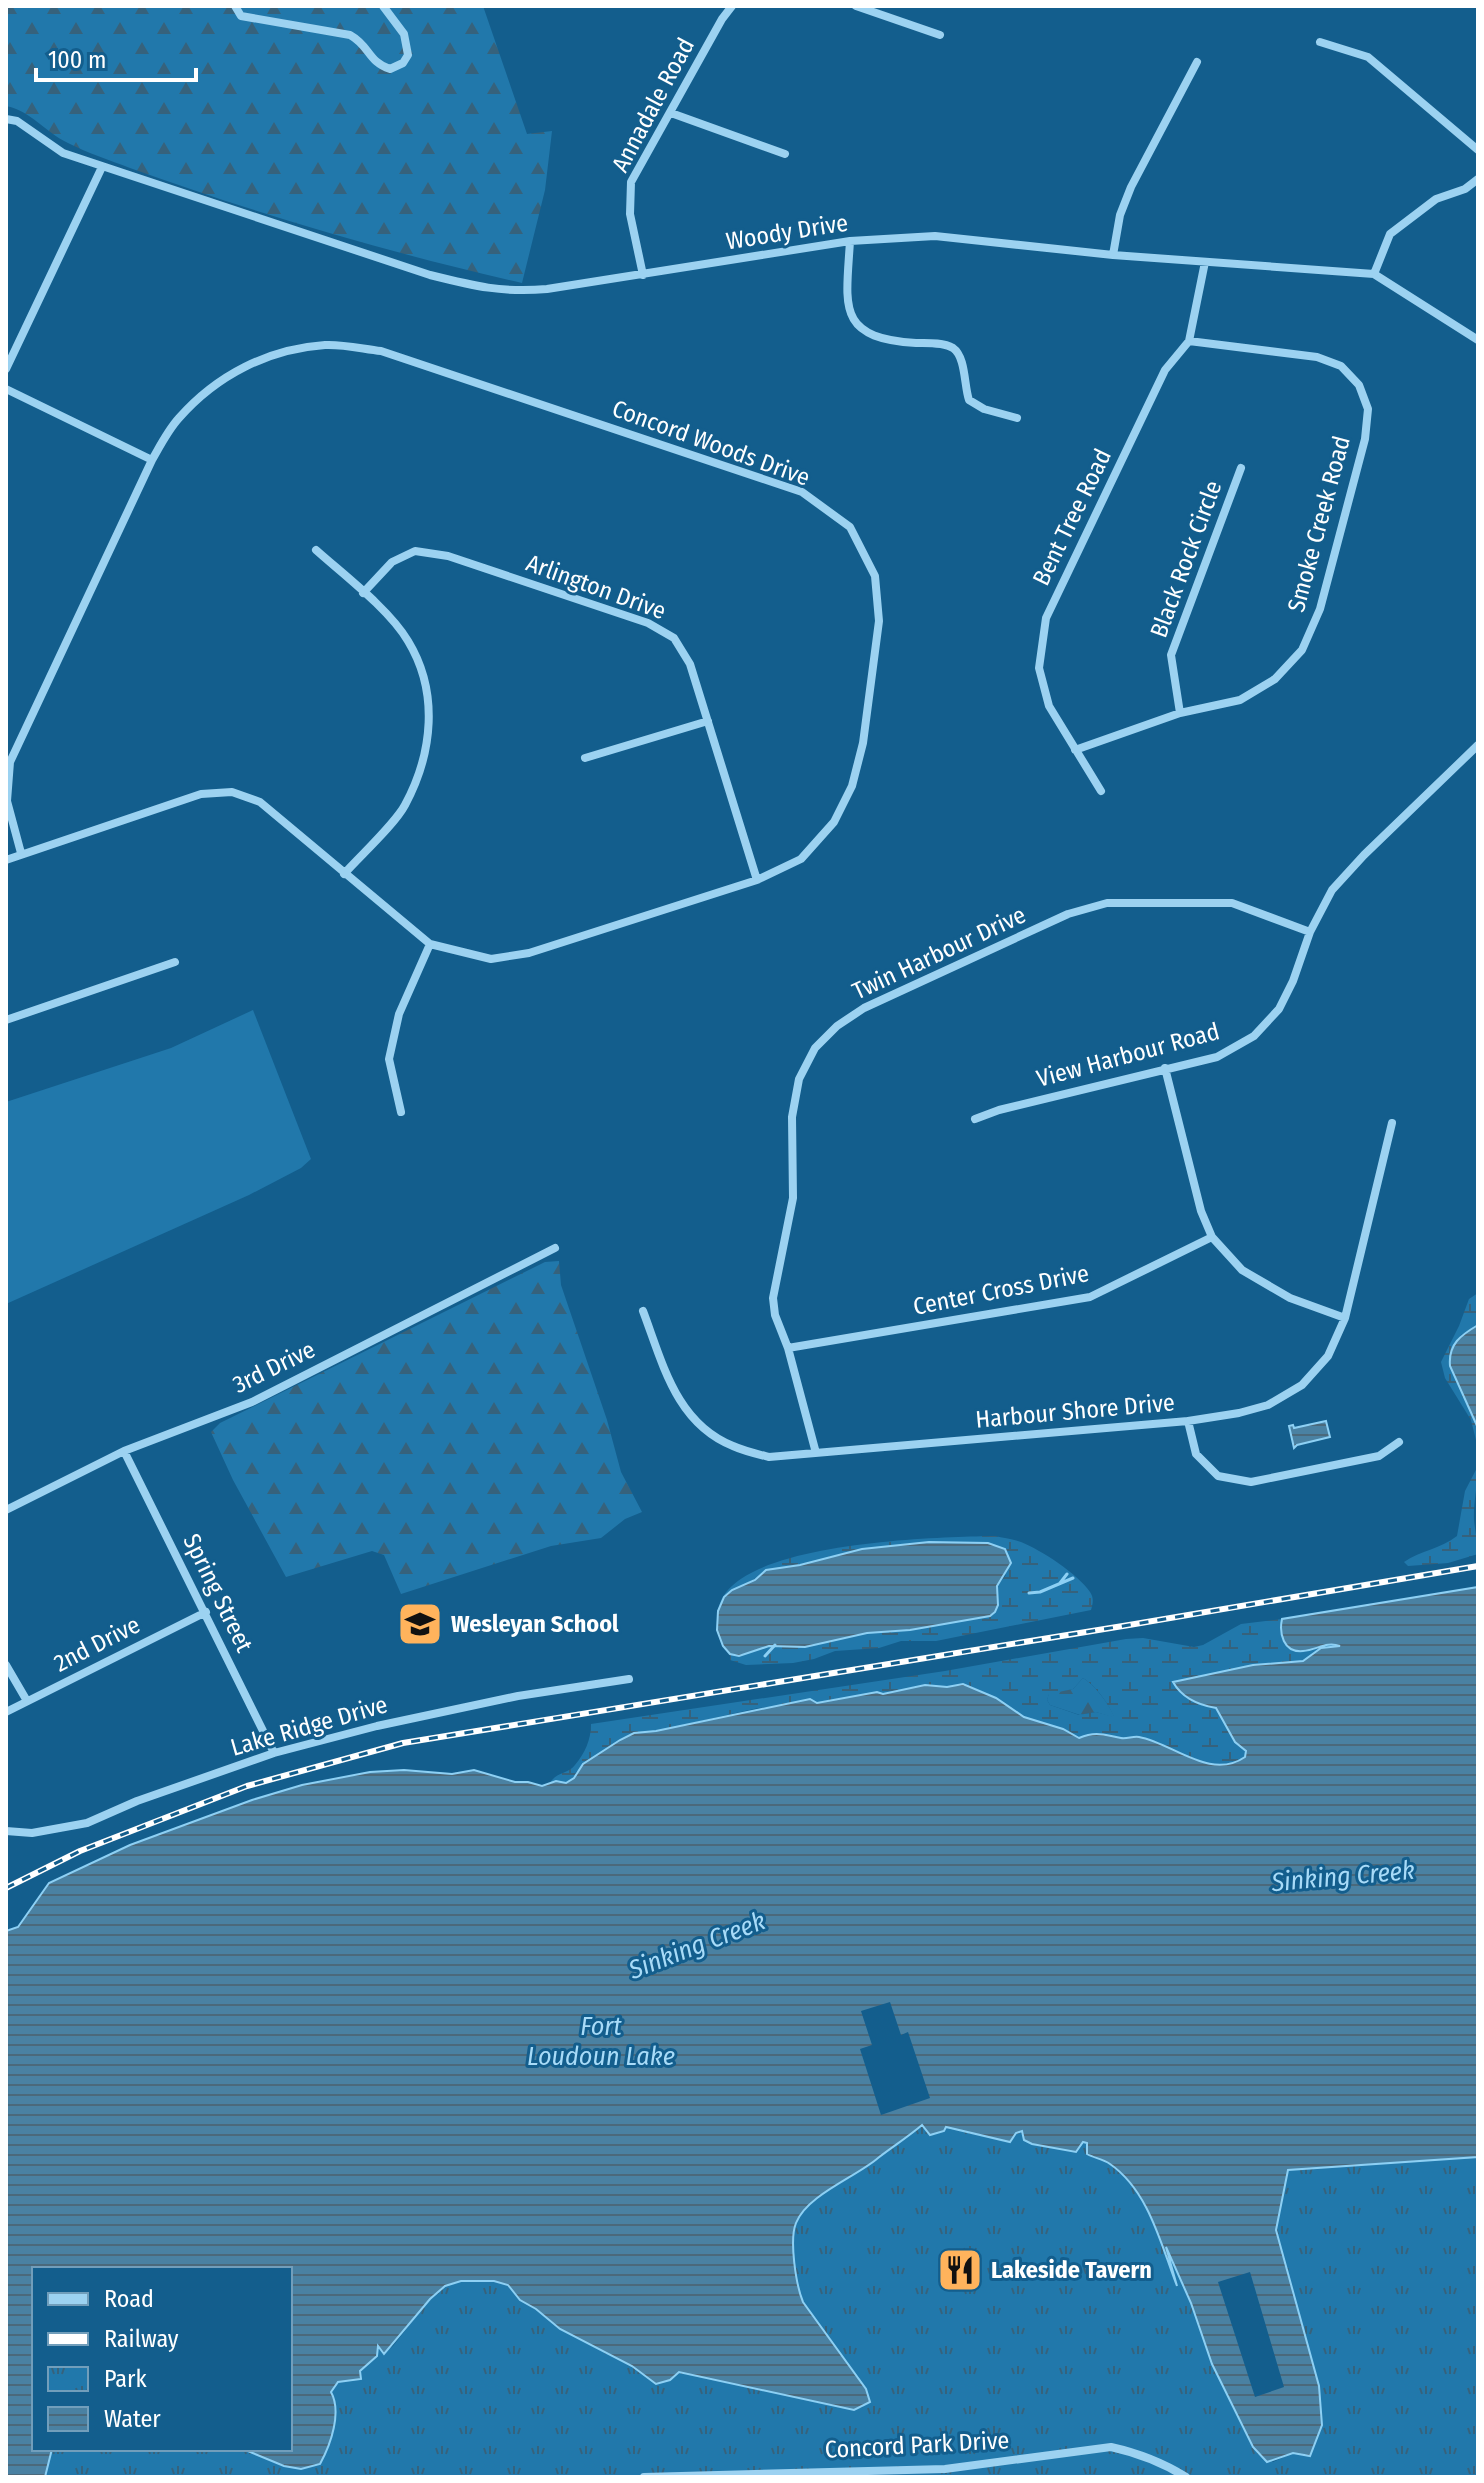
<svg xmlns="http://www.w3.org/2000/svg" width="1484" height="2483" viewBox="0 0 1484 2483" font-family="'Fira Sans Condensed',sans-serif">
	<defs>
		<pattern id="forest-firs" width="22" height="20" patternUnits="userSpaceOnUse" patternTransform="scale(2)"><rect width="22" height="20" fill="#2178ab"/><path d="M5 1l3.5 6h-7zM16 11l3.5 6h-7z" fill="#36627c"/></pattern>
		<pattern id="wetland-marsh" width="20" height="14" patternUnits="userSpaceOnUse" patternTransform="scale(2)"><rect width="20" height="14" fill="#2178ab"/><path d="M1 5h8M5 5V1M11 12h8M15 12V8" fill="none" stroke="#36627c"/></pattern>
		<pattern id="park-tufts" width="24" height="20" patternUnits="userSpaceOnUse" patternTransform="scale(2)"><rect width="24" height="20" fill="#2178ab"/><path d="M3 7l-1-3M5 7V3M7 7l1-3M15 17l-1-3M17 17v-4M19 17l1-3" fill="none" stroke="#36627c"/></pattern>
		<pattern id="water-rules" width="6" height="5" patternUnits="userSpaceOnUse" patternTransform="scale(2)"><rect width="6" height="5" fill="#4a81a2"/><path d="M0 2.5h6" fill="none" stroke="#4b697b"/></pattern>
	</defs>
	<rect width="100%" height="100%" fill="#135e8d"/>
	<path fill="#2178ab" d="M253,1010L311,1159L301,1168L249,1195L6,1304V1102L171,1048Z"/>
	<path fill="url(#forest-firs)" d="M6,6H483L527,134L552,131L545,190L522,283C390,253 258,214 130,168C110,160 87,153 68,143C45,132 31,111 6,106Z
		M559,1261L561,1285L607,1420L621,1472L642,1512L625,1519L601,1538L551,1546L401,1594L384,1555L372,1551L286,1577L233,1480L211,1432L220,1423L545,1262Z
		M1083,1678C1095,1685 1109,1704 1115,1718L1096,1712L1080,1715L1050,1705L1047,1700L1049,1693L1073,1689Z"/>
	<path fill="url(#wetland-marsh)" fill-rule="evenodd" d="M1478,1293V1325L1461,1335L1450,1366L1478,1428V1448L1471,1420L1445,1378L1441,1362L1459,1326L1469,1299Z
		M1478,1466C1478,1484 1473,1504 1474,1520C1475,1532 1478,1542 1478,1554L1448,1563L1408,1566L1404,1562C1421,1550 1441,1549 1457,1536L1465,1491Z
		M995,1536C1003,1538 1013,1539 1021,1542C1041,1550 1078,1574 1090,1592C1094,1598 1093,1603 1091,1610L936,1641H901L879,1648L835,1651L814,1659L793,1663L746,1665L730,1660V1654L739,1655L769,1646L805,1647L867,1633L910,1630L945,1622L998,1605L997,1586L1006,1575L941,1543L929,1542L766,1570C747,1588 728,1585 718,1612C724,1541 941,1537 995,1536Z
		M1282,1619C1279,1633 1283,1653 1303,1651C1317,1650 1323,1641 1340,1646L1313,1653L1308,1660L1303,1661L1253,1665L1173,1682L1202,1705L1216,1707L1235,1742L1246,1751L1245,1757C1210,1781 1173,1744 1139,1737C1134,1736 1127,1739 1121,1738C1104,1735 1096,1731 1079,1739L1063,1729L1024,1717L996,1698L963,1684L947,1687L925,1685L883,1694L877,1692L816,1703L758,1708L656,1731L634,1733L576,1772L574,1778L566,1783H550C556,1772 568,1774 575,1765C585,1753 591,1740 591,1724L945,1671L1126,1639L1143,1638L1194,1647L1203,1645L1241,1624ZM1083,1678C1095,1685 1109,1704 1114,1717L1096,1712L1079,1715L1050,1705L1047,1700L1049,1694L1073,1689Z"/>
	<path fill="url(#park-tufts)" d="M926,2118L1057,2130L1122,2156L1169,2252L1191,2303L1212,2364L1253,2447L1273,2462L1293,2453L1310,2456L1319,2386L1276,2230L1288,2170L1478,2157V2477H45L52,2449H243L284,2466L301,2469L320,2464L330,2392L338,2382L360,2379V2371L377,2356V2345L383,2354L393,2346L430,2299L445,2286L461,2281H494L508,2285L520,2300L536,2309L560,2329L632,2366L656,2384L679,2372L853,2410L863,2407L799,2308L787,2236L810,2199Z"/>
	<path fill="url(#water-rules)" stroke="#8dd0f4" stroke-width="2" d="M1478,1325V1428L1450,1366C1448,1344 1461,1335 1478,1325Z
		M1326,1421L1330,1437L1297,1445L1294,1448L1289,1426L1293,1425L1294,1428Z
		M929,1542L988,1543L1005,1549L1011,1563L997,1586L998,1605L995,1612L990,1616L910,1630L867,1633L805,1647L769,1646L739,1656L730,1654L723,1646L717,1630L718,1611L724,1597L732,1590L755,1580L766,1570L800,1565L862,1549Z
		M1478,1587V2157L1288,2170L1276,2230L1319,2386L1322,2425L1310,2456L1293,2453L1267,2462L1253,2447L1212,2364L1191,2303L1166,2247L1177,2286C1161,2245 1149,2191 1110,2164C1103,2159 1094,2158 1087,2154V2143L1083,2142L1076,2152L1032,2144L1024,2140L1022,2131L1016,2133L1010,2142L946,2127L944,2131L930,2135L922,2125C908,2137 892,2147 878,2158C856,2177 807,2195 796,2223C789,2240 796,2285 803,2302L866,2389L870,2402L854,2410L679,2372L670,2380L656,2384L632,2366L560,2329L536,2309L520,2300L508,2285L494,2281H461L445,2286L430,2299L384,2354L378,2346L377,2356L360,2371L361,2379L338,2382L331,2392C342,2412 331,2444 320,2464L301,2469L284,2466L243,2449H290V2269H34V2449H52L45,2477H6V1931L18,1927L49,1883L130,1845L252,1800L302,1785L370,1772L404,1770L452,1774L474,1770L515,1782H528L542,1786L556,1781L566,1783L574,1778L583,1764L620,1740L634,1733L656,1731L810,1699L817,1703L877,1692L883,1694L925,1685L947,1687L963,1684L996,1698L1024,1717L1063,1729L1079,1738C1096,1731 1104,1735 1121,1738C1127,1739 1133,1736 1139,1737C1173,1743 1210,1781 1245,1757L1246,1751L1235,1742L1216,1708C1198,1705 1182,1698 1173,1682L1253,1665L1303,1661L1321,1648L1340,1646C1326,1641 1317,1650 1303,1651C1283,1653 1279,1633 1282,1619Z"/>
	<path fill="#135e8d" d="M890,2002L901,2035L908,2032L930,2098L881,2115L860,2049L872,2045L861,2011Z
		M1250,2272L1284,2387L1255,2397L1218,2282Z"/>
	<g fill="none" stroke-linecap="round" stroke-linejoin="round">
		<path stroke="#8dd0f4" stroke-width="3" d="M1060,1583L1067,1574
			M1029,1593L1040,1592L1073,1578
			M765,1656L775,1645"/>
		<path stroke="#9cd2f1" stroke-width="8" d="M235,6L241,16L350,35C370,46 368,62 390,69L403,63L408,55L404,34L383,6
			M856,6L940,35
			M1320,42L1368,57L1478,150
			M671,113L785,154
			M6,119L17,121L63,153L430,275C474,286 502,293 547,289L850,241L935,236L1113,255L1374,274L1478,340
			M850,241C846,307 836,338 916,343C927,343 943,342 953,348C966,357 964,386 969,400L984,409L1017,418
			M1113,255L1120,215L1131,187L1197,62
			M1374,274L1390,234L1436,199L1465,189L1478,179
			M643,275L630,214L631,182L722,19L732,6
			M6,369L102,167
			M6,389L152,460
			M316,550C344,575 389,609 408,641C439,692 433,753 405,805C395,824 360,856 344,874
			M363,593L392,562L415,551L448,556L648,623L674,638L690,664L757,880
			M1180,713L1171,655L1241,468
			M1075,750L1180,713L1240,700L1275,679L1302,650L1320,609L1365,439L1368,409L1359,385L1341,366L1317,357L1189,341
			M585,758L708,721
			M1101,791L1049,706L1039,668L1046,618L1165,370L1189,341L1205,262
			M6,860L201,794L232,792L260,802L430,944L491,959L529,953L757,880L801,859L834,822L852,786L863,743L879,621L875,576L850,527L802,492L381,351C363,349 343,344 325,345C268,349 217,375 179,418C168,430 160,446 152,460L10,762L7,801L21,853
			M6,1020L175,962
			M1165,1068L1201,1211L1212,1237L1242,1270L1290,1298L1345,1318
			M401,1112L389,1059L399,1014L430,944
			M975,1119L999,1110L1217,1057L1254,1036L1279,1009L1293,981L1310,932L1332,890L1364,855L1478,745
			M643,1311C663,1364 676,1423 733,1446C744,1451 757,1454 769,1457L1188,1421L1239,1413L1268,1405L1302,1385L1328,1356L1345,1318L1392,1123
			M788,1348L1090,1297L1212,1237
			M1188,1421L1196,1454L1218,1476L1251,1482L1379,1456L1399,1442
			M124,1451L274,1753
			M816,1453L788,1348L775,1315L773,1298L793,1198L792,1117L799,1079L815,1048L837,1026L864,1008L1068,914L1107,903H1232L1310,932
			M6,1510L124,1451L252,1402L555,1248
			M6,1665L27,1701
			M6,1712L206,1612
			M6,1831L32,1833L87,1823L137,1801L274,1753L377,1726L518,1696L629,1679
			M644,2477L945,2469L1111,2447C1138,2453 1162,2462 1186,2477"/>
		<g stroke="#fff" stroke-width="6">
			<path id="rail" d="M6,1888L80,1851L247,1786L403,1743L1129,1625L1478,1566"/>
		</g>
		<use href="#rail" stroke="#135e8d" stroke-width="3" stroke-dasharray="9" stroke-linecap="butt"/>
	</g>
	<defs>
		<g id="school-square" transform="scale(2.3)"><rect x="-9" y="-9" width="18" height="18" rx="4" fill="#ffb35c" stroke="#135e8d"/><path d="M0-5L7-2L0 1L-7-2ZM-4 1L0 2.5L4 1V4Q0 6-4 4Z" fill="#111"/></g>
		<g id="restaurant-square" transform="scale(2.3)"><rect x="-9" y="-9" width="18" height="18" rx="4" fill="#ffb35c" stroke="#135e8d"/><path d="M-5-6h1v4h1v-4h1v4h1v-4h1v5L-1.5 .5V6h-2V.5L-5-1ZM5-6V6H3V1.5H1.5Q1.5-4 5-6Z" fill="#111"/></g>
	</defs>
	<g fill-rule="evenodd">
		<use href="#school-square" x="420" y="1624"/>
		<use href="#restaurant-square" x="960" y="2270"/>
	</g>
	<g text-anchor="middle" stroke-width="6" stroke-linejoin="round" paint-order="stroke">
		<g font-size="24" fill="#fff" stroke="#135e8d">
			<text transform="translate(653 105) rotate(-62)" y="8">Annadale Road</text>
			<text transform="translate(787 232) rotate(-9)" y="8">Woody Drive</text>
			<text transform="translate(711 443) rotate(20)" y="8">Concord Woods Drive</text>
			<text transform="translate(1072 517) rotate(-64)" y="8">Bent Tree Road</text>
			<text transform="translate(1319 524) rotate(-75)" y="8">Smoke Creek Road</text>
			<text transform="translate(1186 559) rotate(-70)" y="8">Black Rock Circle</text>
			<text transform="translate(596 587) rotate(20)" y="8">Arlington Drive</text>
			<text transform="translate(939 953) rotate(-25)" y="8">Twin Harbour Drive</text>
			<text transform="translate(1128 1055) rotate(-15)" y="8">View Harbour Road</text>
			<text transform="translate(1001 1290) rotate(-11)" y="8">Center Cross Drive</text>
			<text transform="translate(274 1367) rotate(-26)" y="8">3rd Drive</text>
			<text transform="translate(1075 1411) rotate(-5)" y="8">Harbour Shore Drive</text>
			<text transform="translate(218 1593) rotate(64)" y="8">Spring Street</text>
			<text transform="translate(97 1644) rotate(-27)" y="8">2nd Drive</text>
			<text transform="translate(309 1726) rotate(-16)" y="8">Lake Ridge Drive</text>
			<text transform="translate(917 2445) rotate(-3)" y="8">Concord Park Drive</text>
		</g>
		<g font-size="24" font-weight="bold" fill="#fff" stroke="#135e8d" text-anchor="start">
			<text x="451" y="1632">Wesleyan School</text>
			<text x="991" y="2278">Lakeside Tavern</text>
		</g>
		<g font-size="26" font-style="italic" fill="#a8dbf8" stroke="#135e8d">
			<text transform="translate(1343 1876) rotate(-5)" y="9">Sinking Creek</text>
			<text transform="translate(697 1945) rotate(-21)" y="9">Sinking Creek</text>
			<text x="601" y="2035">Fort<tspan x="601" dy="30">Loudoun Lake</tspan></text>
		</g>
	</g>
	<rect width="1484" height="2483" fill="none" stroke="#ffffff" stroke-width="16"/>
	<rect x="32" y="2267" width="260" height="184" fill="#135e8d" stroke="#719ebb" stroke-width="2"/>
	<rect x="48" y="2293" width="40" height="12" fill="#9cd2f1" stroke="#719ebb" stroke-width="2"/>
	<text x="104" y="2307" font-size="24" fill="#ffffff">Road</text>
	<rect x="48" y="2333" width="40" height="12" fill="#ffffff" stroke="#719ebb" stroke-width="2"/>
	<text x="104" y="2347" font-size="24" fill="#ffffff">Railway</text>
	<rect x="48" y="2367" width="40" height="24" fill="url(#park-tufts)" stroke="#719ebb" stroke-width="2"/>
	<text x="104" y="2387" font-size="24" fill="#ffffff">Park</text>
	<rect x="48" y="2407" width="40" height="24" fill="url(#water-rules)" stroke="#719ebb" stroke-width="2"/>
	<text x="104" y="2427" font-size="24" fill="#ffffff">Water</text>
	<path d="M36 68v12h160v-12" fill="none" stroke="#ffffff" stroke-width="4"/>
	<text x="48" y="68" font-size="24" fill="#ffffff" stroke="#135e8d" stroke-width="6" paint-order="stroke">100 m</text>
</svg>
